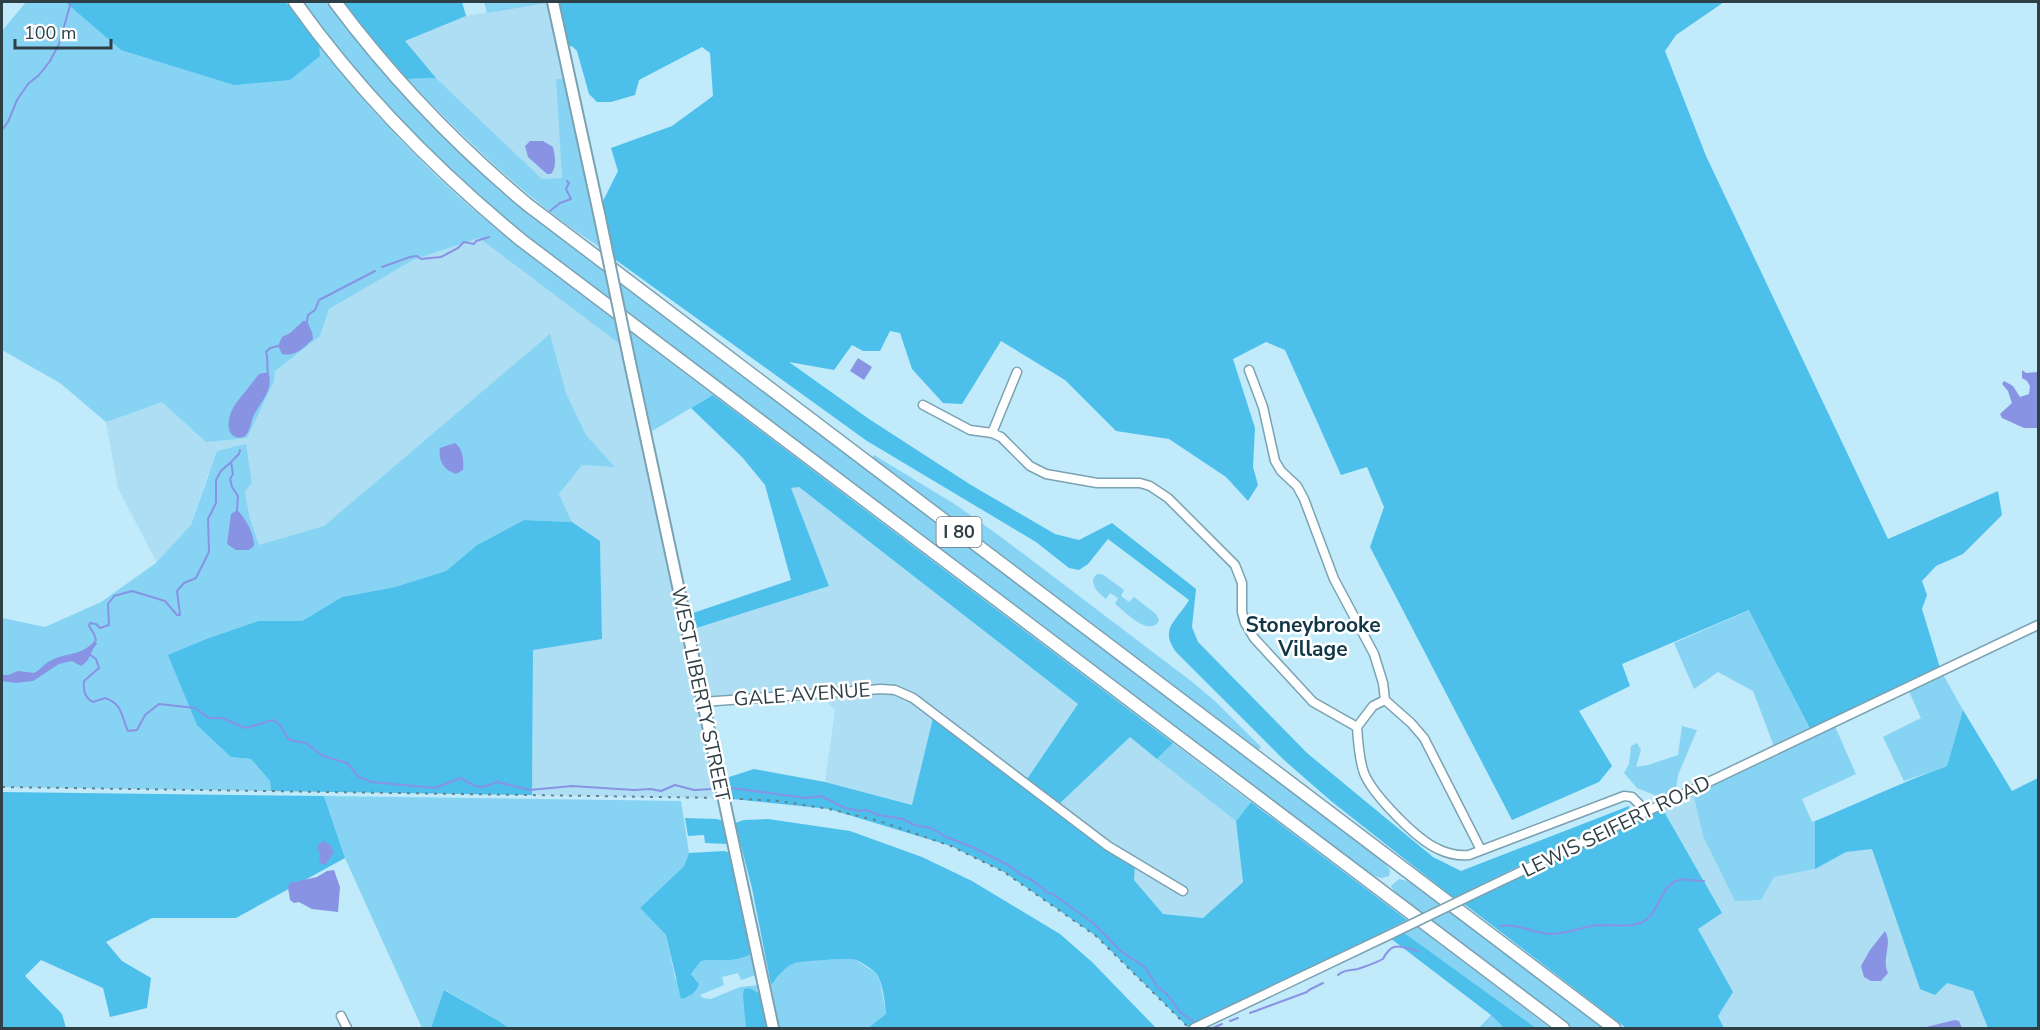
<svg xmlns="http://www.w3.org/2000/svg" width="2040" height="1030" viewBox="0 0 2040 1030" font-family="'Nunito Sans',sans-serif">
	<rect width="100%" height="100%" fill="#c1eafb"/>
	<path fill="#addef3" d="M547,3L563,79H556L562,178L542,179L436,78L404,41L466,16Z
		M479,238L621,345L652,493L659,498L687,630L829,586L790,488L799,487L1078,704L1025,782L913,805L825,782L835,710L818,693L703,702L723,798L532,795L533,649L602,639L600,541L572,522L559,494L582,465L614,466L586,435L566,393L550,335L324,526L259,546L250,519L245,492L252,483L245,444L208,474L191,525L157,563L118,488L106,422L162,401L206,442L275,371L320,336L329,309L413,260Z
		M1130,737L1236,821L1243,881L1203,918L1163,914L1134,880L1057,806Z
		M1692,789L1703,836L1774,877L1815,869L1846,852L1873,848L1920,989L1947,983L1973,991L1988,1028H1724L1718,1016L1733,992L1698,929L1722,913L1660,804Z"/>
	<path fill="#86d3f3" d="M26,2H65L121,50L319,56V45C361,99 407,150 458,196C508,241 563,280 616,321L621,345L479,238L413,260L329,309L320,336L275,371L274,381L247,438L206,442L162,402L106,422L60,383L2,350V31Z
		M300,2H329L383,71L605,271L612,303C558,261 501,222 451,174C396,121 347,62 300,2Z
		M484,2H547V3L487,13Z
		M562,74L601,248C528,201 467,141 407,79L436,78L542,179L562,178L556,79H562Z
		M618,280L1378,855L1390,870L1389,876L1381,878L1371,875L1273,804L626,315Z
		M629,331L713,395L652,431Z
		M550,334L566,393L586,435L615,467L582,465L559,494L572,522L524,520L477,545L446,571L395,587L342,597L302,621H258L206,639L169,655L231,757L251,759L270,781L271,791L2,787V618L45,627L101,602L156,563L191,525L217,451L246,444L252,483L245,492L250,519L259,545L324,526Z
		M874,455L956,505L1001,537L1191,681L1215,701L1261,747L1258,751L872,458Z
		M1097,574H1102L1124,590L1121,596L1129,602L1134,597L1156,614L1159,620L1157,624C1144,633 1126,612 1115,604L1118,598L1110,593L1106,599C1099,593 1093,589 1093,579Z
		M1750,610L1811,732L1833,722L1856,774L1802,799L1812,822L1815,821V869L1774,877L1761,900L1735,901L1703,836L1692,789L1775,749L1753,691L1718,672L1694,689L1674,643Z
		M1941,671L1963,710L1947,766L1904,781L1883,737L1921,718L1907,687Z
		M1682,726L1697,730L1678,775L1675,797L1660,804L1657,796L1637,788L1624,773L1629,764L1631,746L1637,743L1641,750L1636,767L1648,765L1678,755Z
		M1173,743L1251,802L1236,821L1157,759Z
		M324,796L681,801L689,853L684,866L640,908L666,935L675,978L688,997L695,992L697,981L691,974L701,961C719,958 734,964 751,954L756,975L741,980L738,973L722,977L724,985L700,995L703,998L711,999L740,987L759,985L762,995L750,988L746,1014V1028H509L497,1020L445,990L431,1028H422L345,858Z
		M1399,879L1408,881L1440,905L1419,914L1398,897L1391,886Z
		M1448,911L1472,927L1607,1028H1569L1426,921Z
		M1416,926L1550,1028H1536L1403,932Z
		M854,959L876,973L880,981L886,1014L868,1028H779L771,985C776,977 783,969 791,964C803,958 839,960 854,959Z
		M1491,1015L1504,1028H1479Z"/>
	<path fill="#4cc0eb" d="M65,2H286L319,45L320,56L290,80L234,85L121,50Z
		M344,2H462L466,16L405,41L436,78L407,79L365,30Z
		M553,2H1724L1676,35L1665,51L1706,156L1888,539L1998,491L2002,515L1963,554L1936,566L1922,581L1927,595L1922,609L1941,671L1812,733L1749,610L1622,664L1630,686L1579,711L1612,766L1599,782L1512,820L1370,547L1384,507L1367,467L1341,475L1285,350L1266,342L1233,359L1255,428L1253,467L1258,485L1248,501L1226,477L1169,439L1116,431L1065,380L1001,341L962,404L943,403L912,369L900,333L890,331L880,351H863L852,345L834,370L789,362L869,419L971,485L1055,534L1079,540L1112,523L1196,589L1192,627L1198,642L1307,753L1433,857L1461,871L1629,806L1630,812L1454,898L1331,801L1284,760L1177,653C1158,629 1177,621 1189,600L1108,539L1088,564L1079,570L1069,568L1036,542L867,441L613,258L602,203L618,171L611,148L672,126L713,96L710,53L702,47L639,80L635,95L611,102H597L589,94L577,51L573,47L568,45Z
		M713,395L1173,743L1157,759L1130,737L1057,806L1135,862L1134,880L1163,914L1203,918L1243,882L1236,821L1251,802L1407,920L1383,932L1387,936L1194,1028H1189L1096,936L1004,872L951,846L829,809L723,798L720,780L754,769L825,782L912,805L934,714L1025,782L1078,704L799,487L791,488L829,586L687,631L684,616L791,580L765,485L742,457L691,408Z
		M524,520L572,522L600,541L602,639L533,650L532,795L271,791L270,781L251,759L231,757L197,725L168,655L206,639L258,621H302L342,597L395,587L446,571L477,545Z
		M1963,710L2012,791L2038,778V1028H1988L1973,991L1947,983L1935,995L1920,989L1872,849L1846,852L1815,869V821C1859,803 1902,782 1947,766Z
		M2,792L324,796L345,858L236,918H152L106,942L122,961L151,978L147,1008L110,1017L103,988L41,960L25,976L62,1014L66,1028H2Z
		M1662,808L1722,913L1698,929L1733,992L1718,1016L1724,1028H1626L1463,903Z
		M685,818L717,819L723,821L728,844L705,843L704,835L688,836Z
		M768,819L850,831L922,857L972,881L1060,934L1092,962L1156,1028H868L886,1014C885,1003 883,982 876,973C872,969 861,962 856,960C850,958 802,961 795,963C785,966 777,977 771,985L752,888L735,823L744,820Z
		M724,851L731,853L751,954C734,964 719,958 701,961L691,974L699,984C695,994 691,996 681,999L666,935L640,908L684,866L689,853Z
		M1403,932L1536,1028H1504L1491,1015L1390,938Z
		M750,988L762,995L769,1028H746L743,996L744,989Z
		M444,990L497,1020L509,1028H431Z"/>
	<path fill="#8893e4" d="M530,141H543L553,147C555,156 557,167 551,174H547L528,157L525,146Z
		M303,321H307L312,332L313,339C304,347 296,357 282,354L278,346L282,337L290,333Z
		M858,358L872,367L864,380L850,371Z
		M2022,370L2026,373L2038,372V428H2024L2002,418L2000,414L2012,403L2008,391L2002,384L2004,381L2013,386L2020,397L2029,394L2030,386L2027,381L2022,378Z
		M264,373H268C275,388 260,403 254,415C251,421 250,432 245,436C242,438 239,438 236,437C225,433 228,417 233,408C239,398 248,389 255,379L259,374Z
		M455,443C463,449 464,460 463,470L456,474C444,470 438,461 440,448Z
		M237,510C245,517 255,535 254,546L249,550H236L227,544L231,514Z
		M95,640L97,644C90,650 91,661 81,666L72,661L59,664L33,681L16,683L2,681V675H8L18,671L34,673C40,670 44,664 50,661C65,652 82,657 95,640Z
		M324,841L331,846L334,852L325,865L319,863L320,854L317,848L319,844Z
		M334,870L340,887L338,912L312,909L299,902L294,903L290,900L288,887L290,883L317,877L327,871Z
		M1885,931C1893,944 1881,959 1888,973L1881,981H1871L1864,977L1861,966L1870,950Z
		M1955,1020L1959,1021L1962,1028H1922Z"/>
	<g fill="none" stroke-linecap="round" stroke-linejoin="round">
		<path stroke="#8893e4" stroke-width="2" d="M2,130L8,122L17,100L28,84L39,75L50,61L59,44L71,2
			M550,211L560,203L571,199L566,189L569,183L567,181
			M382,267L410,257L417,256L421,259L441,257L458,248L464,242L474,244L476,241L489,237
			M307,321L308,315L315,310L319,300L323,298L375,271
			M268,373C266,367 269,361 266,352L270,348L278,346
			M237,510L238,496L232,487L230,479L233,474L231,462L239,454L240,450
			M96,640L94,634L89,626L90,623L96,624L100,628L109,625L108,604L114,596L132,591L165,601L177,615H180L177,591L184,583L196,578L209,552L208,519L216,503V480L221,471L231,462
			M89,654L96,659L99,668L84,681C83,690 84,698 93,702L105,698C123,704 121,716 128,731L137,730L145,715L159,704L195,708L209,718H222L245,728L273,720L280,725L289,740L306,743L323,756L347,763L359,777L372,782L435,788L461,778C477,788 479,790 497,782L530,790L572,786L634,790L651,789L661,791L675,785L694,790L713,789
			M732,788L805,798L821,796L845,808L860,811L867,810L878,815L903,819L914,825L931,828L946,837L972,847L1010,866L1020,874L1032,880L1048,893L1053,894L1093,923L1122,952L1145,967L1158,988L1166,993L1181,1013L1193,1021
			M1500,926C1518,923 1533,933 1550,934C1567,934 1583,926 1600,925C1612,925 1625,927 1637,924C1658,920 1658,889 1676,881C1686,877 1694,882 1704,881
			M1338,975C1345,969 1350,971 1358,969C1366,966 1376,963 1383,959C1393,939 1402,948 1418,951
			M1250,1013L1307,992L1309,990L1323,983
			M1230,1021L1238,1018
			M1213,1028L1222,1024"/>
		<g stroke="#7ba2b3" stroke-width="11">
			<path id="minor" d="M1249,370L1263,407L1275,461L1281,471L1297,486L1304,499L1334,579L1374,654L1383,683L1385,700L1411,723L1424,738L1481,850
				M923,405L970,430L992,433L1001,437L1030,466L1046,474L1097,483H1140L1150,486L1168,498L1235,565L1242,583V612L1245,623L1254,638L1313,702L1357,727C1358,742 1359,759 1364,773C1373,795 1416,839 1438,849C1448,854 1458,856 1469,855L1624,796L1632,797L1646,811
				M992,433L1017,372
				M703,702L881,689L895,690L913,698L1108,846L1183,891
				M1357,727L1373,706L1385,700
				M1482,890L2038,625
				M341,1016L347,1028
				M1194,1028L1387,936"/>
		</g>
		<g stroke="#7ba2b3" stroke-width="14">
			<path id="major" d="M553,2L600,218
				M629,358L773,1028"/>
		</g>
		<g stroke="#7ba2b3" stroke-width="15">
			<path id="highway" d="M295,2C359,92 436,170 521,240L1563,1028
				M335,2C391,77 456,145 528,205L1614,1028"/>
		</g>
		<use href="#minor" stroke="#fff" stroke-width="8"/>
		<use href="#major" stroke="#fff" stroke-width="10"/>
		<use href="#highway" stroke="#fff" stroke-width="12"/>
		<path stroke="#67818c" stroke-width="2" stroke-dasharray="3 6" stroke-linecap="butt" d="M2,787L723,798L779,801L829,809L879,821L951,846L1004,872L1096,936L1189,1028"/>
		<g stroke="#7ba2b3" stroke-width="11" stroke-linecap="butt">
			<path id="minor-bridge" d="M1387,936L1482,890"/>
		</g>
		<g stroke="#7ba2b3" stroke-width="14" stroke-linecap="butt">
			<path id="major-bridge" d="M600,218L629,358"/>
		</g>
		<use href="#minor-bridge" stroke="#fff" stroke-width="8"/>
		<use href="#major-bridge" stroke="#fff" stroke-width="10"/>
	</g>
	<g text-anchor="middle" stroke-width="5" stroke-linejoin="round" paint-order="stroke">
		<rect fill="#fff" stroke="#6d797e" stroke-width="1.5" x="936.5" y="517" width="45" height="30" rx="4.5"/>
		<g font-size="18" font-weight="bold" fill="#2e3f46">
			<text x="959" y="538">I 80</text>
		</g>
		<g font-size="20" fill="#2e3f46" stroke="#fff">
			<text transform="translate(701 694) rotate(78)" y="7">WEST LIBERTY STREET</text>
			<text transform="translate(802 694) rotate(-4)" y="7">GALE AVENUE</text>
			<text transform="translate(1616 826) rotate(-26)" y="7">LEWIS SEIFERT ROAD</text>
		</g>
		<g font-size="21" font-weight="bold" fill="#113745" stroke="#fff">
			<text x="1313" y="632">Stoneybrooke<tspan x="1313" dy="24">Village</tspan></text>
		</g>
	</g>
	<rect width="2040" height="1030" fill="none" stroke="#2e3f46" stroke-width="6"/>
	<path d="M15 39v9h96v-9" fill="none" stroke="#2e3f46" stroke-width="3"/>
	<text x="24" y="39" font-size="18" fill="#2e3f46" stroke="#ffffff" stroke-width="4.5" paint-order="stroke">100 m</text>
</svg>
